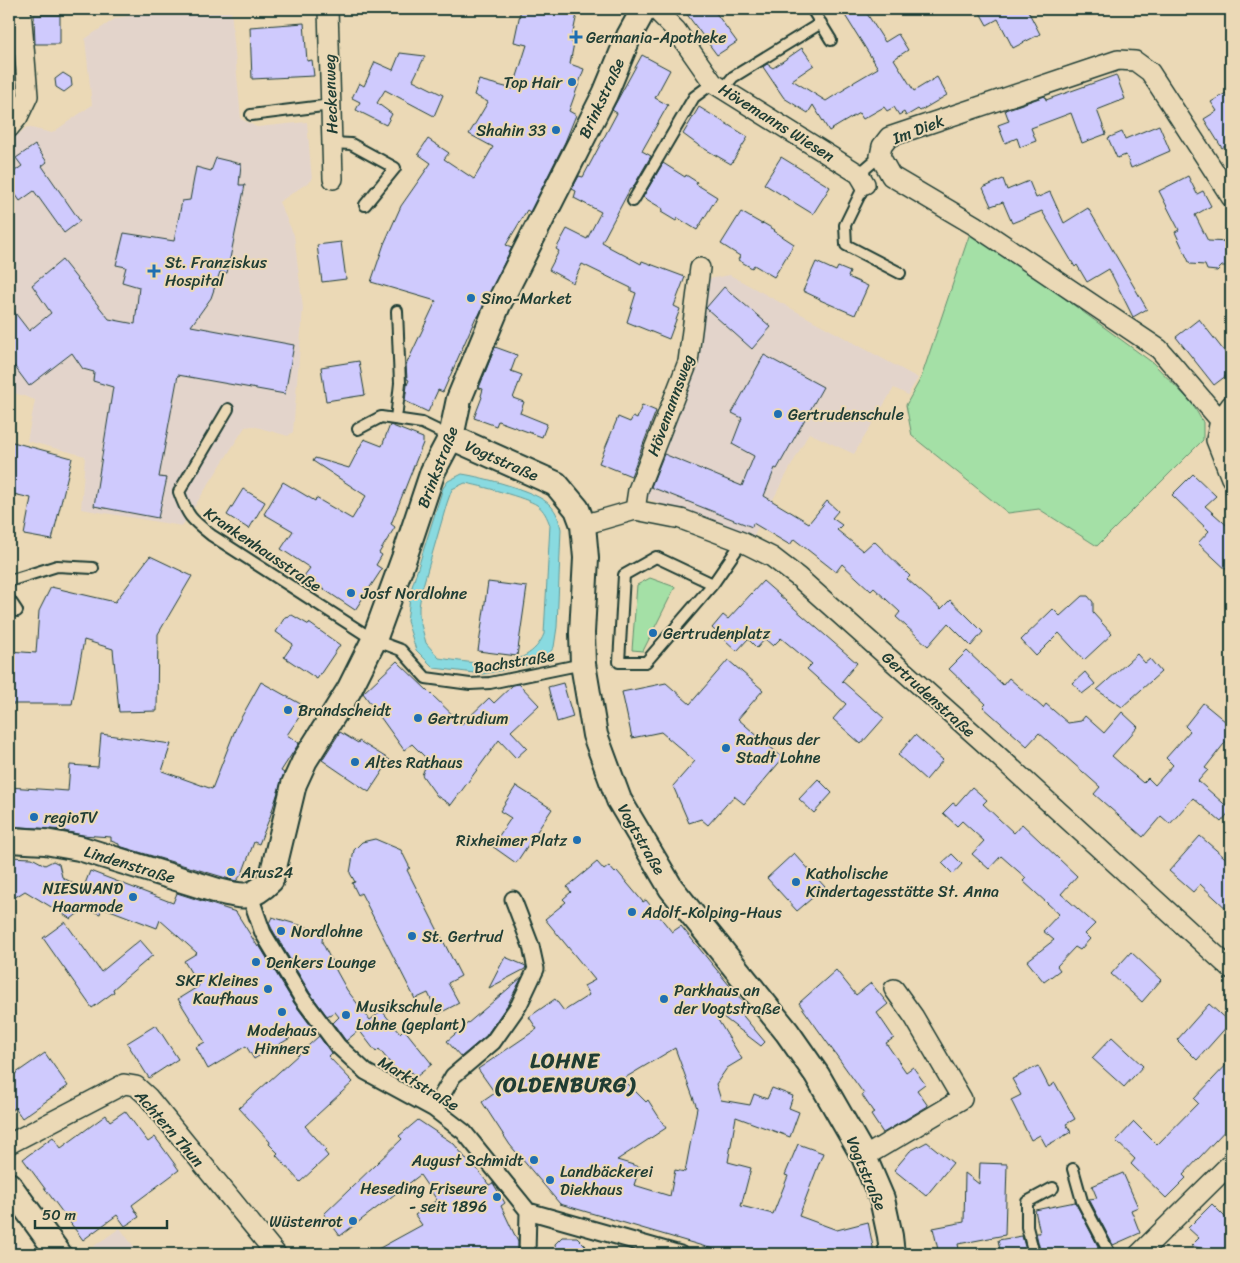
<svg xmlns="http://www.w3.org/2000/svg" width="1240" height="1263" viewBox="0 0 1240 1263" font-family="Sriracha,sans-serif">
	<rect width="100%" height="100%" fill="#ebd9b6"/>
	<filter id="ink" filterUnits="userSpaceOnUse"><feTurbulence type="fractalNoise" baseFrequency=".02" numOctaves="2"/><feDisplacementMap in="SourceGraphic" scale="10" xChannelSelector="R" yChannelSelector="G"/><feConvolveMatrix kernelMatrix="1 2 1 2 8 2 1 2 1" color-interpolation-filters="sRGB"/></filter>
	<g filter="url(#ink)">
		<path fill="#e3d4cb" d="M173,9H231L241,119L257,127L307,122L312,180L279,202L294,235L303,308L293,432L288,436L253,426L245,427L182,526L81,509L85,456L27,441L35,400L9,391V142L27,127L52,133L92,105L85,39L116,18Z
			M730,275L918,378L908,395L894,388L854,454L809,433L751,540L646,498L701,347L704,286L708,279Z
			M120,1228L139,1254H100L94,1246Z
			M9,1234L24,1254H9Z"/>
		<path fill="#a4e0a6" stroke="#628e6d" d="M971,230L1153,363L1191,402L1203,422V440L1097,546L1039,509L1008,513L912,436L906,405L921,378Z
			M650,578L675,587L643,651L632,650L637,585Z"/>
		<path fill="#89dae0" stroke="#5f9b9b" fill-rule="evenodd" d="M462,474C482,477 537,491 550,505C557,512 559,520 561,529L557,627L554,647L545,659L524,666L483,674L434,668L416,650L407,621L411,590L443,488L448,481ZM465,483C478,485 527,498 537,505C544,510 547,517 550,525L544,634C528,674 473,663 439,658L426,643L419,617V607L422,589L447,503L452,489Z"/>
		<path fill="#cfcafd" stroke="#1f3d34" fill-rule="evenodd" d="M521,9H549L577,14L571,42L574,43L570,64L584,69L569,111L576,115L565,142L530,212L527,210L506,245L512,247L478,317H476L443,392L438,390L428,412L405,401L407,385L409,380L407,379L406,365L436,301L371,282L384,244L401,206L431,163L418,154L428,139L449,153L444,159L474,179L493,147L469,134L488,102L474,95L479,80L513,89L527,45L514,42Z
			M683,9H713L737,42L717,55Z
			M841,9H864L885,42L898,34L908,50L894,59L914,91L937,77L947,95L920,111L918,109L906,116L904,112L899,115L894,107L887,111L884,107L863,119L859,113L829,131L813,105L808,113L784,98L763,67L767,64L773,68L802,48L814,65L792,80L826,101L845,89L844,88L878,68Z
			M978,9H1027L1040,34L1013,48L998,19L987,25Z
			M34,15H60V44H35Z
			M304,23L307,61L312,60L314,76L252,79L250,27Z
			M400,53L425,56L413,80L443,95L434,116L385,90L377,103L392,114L386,125L356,110L360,102L352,98L359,83L364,86L375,62L393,70Z
			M642,55L670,70L655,98L668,105L642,151L651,156L632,189H630L602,242L609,246V247L641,264L642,261L685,277L674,306L680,309L669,339L627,322L636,293L631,291V288L582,264L573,283L549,270L559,251L556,249L567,229L587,239L601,212L574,198L576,191L572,189L579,176L583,177L617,113L612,110Z
			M63,73L71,78L72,86L64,92L56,87L55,79Z
			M1116,75L1125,99L1097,110L1106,134L1082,143L1071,113L1031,128L1036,141L1020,147L1017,138L1005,143L998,125L1009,121L1005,110L1045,96L1046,100Z
			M1231,90V142L1222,148L1204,119L1217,111L1211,102Z
			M699,107L748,137L731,164L698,145L683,134Z
			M1159,125L1170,151L1131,168L1126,155L1117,158L1108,138L1122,132L1125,139Z
			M35,145L47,162L42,166L80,221L64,233L34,191L20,201L9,185V175L22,166L16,158Z
			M781,157L830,187L813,214L764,184Z
			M216,158L241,164L239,185H245L227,273L220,272L211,298L191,326L294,345L285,394L178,375L159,477L167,478L158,518L94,506L113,387L93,381L94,372L83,369L72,353L29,386L9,359V305L29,331L51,313L32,285L62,260L109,319L135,324L139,287L122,282L126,267L116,265L124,233L174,241L182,201L190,200L196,167L211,171Z
			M663,163L685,177L686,175L697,182L696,184L717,197L697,230L678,218L676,221L661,212L663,209L643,197Z
			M1188,176L1197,194L1203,191L1211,206L1195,215L1208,241L1231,242V255L1229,256L1228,266H1222L1217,271L1207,270L1205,265L1190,264L1175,232L1179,230L1159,191Z
			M1003,179L1007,190L1029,181L1036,198L1050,192L1064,223L1088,208L1147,309L1133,317L1109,269L1087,282L1077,265L1075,267L1042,211L1012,223L1003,202L991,206L983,188Z
			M741,212L762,224L763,223L775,230L774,231L794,244L774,277L754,265L752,268L738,260L740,256L721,244Z
			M341,242L346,279L322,282L317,245Z
			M816,262L836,271L838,267L850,272L848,277L868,286L855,315L820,300V299L803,291Z
			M724,287L771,327L752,349L706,308Z
			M1199,319L1231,360V372L1214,385L1176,337Z
			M495,347L517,355L511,371L522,375L513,398L524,402L520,413L547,424L542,437L498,421L496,426L474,418L482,397L481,396L483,389L479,388Z
			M764,355L823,387L777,469L775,468L764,496L809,523L827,501L838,511L832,518L842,525L837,530L863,551L874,541L910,576L907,579L941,609L950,600L964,613L983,632L971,646L948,623L928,646L896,617L900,612L874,588L871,591L842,564L836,572L794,539L790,545L753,523L752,527L651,487L664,454L742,486L754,456L732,444L742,418L732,413Z
			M359,361L365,395L326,401L321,367Z
			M642,405L656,411L631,476L599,463L618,417L630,422L633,417L637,419Z
			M390,425L423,438V443L391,524L395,527L379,553L382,555L376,565L382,569L355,610L304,576L310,568L281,549L293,531L264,514L283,482L315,501L316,498L352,519L366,496L313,461L315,458L349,468L364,439L382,446Z
			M9,441L72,458L52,540L24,535L31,498L9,493Z
			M1193,474L1216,496L1205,506L1231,529V574L1198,543L1209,531L1172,495Z
			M243,489L265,502L249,529L227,515Z
			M150,556L192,576L158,634L157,711L119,712L113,649L84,640L72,704H9V651L36,653L39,611L51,587L115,602Z
			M763,581L857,663L842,681L884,718L861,744L833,719L846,704L807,669L812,664L781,638L773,646L765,639L757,648L748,639L737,651L712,628L723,615L728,619Z
			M488,582L527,587L517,656L478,651Z
			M1082,596H1088L1093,602V613L1112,634L1084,660L1059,633L1036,656L1021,640L1053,609L1060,616Z
			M292,615L309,625V623L340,645L317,679L284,657L293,644L276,632L285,617Z
			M967,651L1003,685L1009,678L1043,708L1046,704L1068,723L1081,721L1085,716L1104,733L1122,712L1138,727L1112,756L1143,783L1148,778L1155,785L1173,765L1166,758L1190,731L1185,726L1203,703L1231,726V735L1205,768L1208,770L1198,781L1231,810L1221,822L1193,798L1170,824L1161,816L1143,837L1094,794L1100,787L1039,733L1027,746L983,707L986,704L949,669Z
			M1137,654L1145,663L1150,659L1161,672L1122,707L1097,690Z
			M728,660L763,690L738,719L783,758L744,804L734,796L708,825L701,819L689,823L673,786L695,761L661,732L632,738L622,692L666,683L690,704Z
			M397,661L462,724L489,698L494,703L513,685L519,684L539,705L511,731L527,748L516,758L499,740L451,805L437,796L422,775L428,760L412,744L404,750L363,693Z
			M1085,672L1095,684L1082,694L1073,683Z
			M261,682L306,707L287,735L299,743L281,771L284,773L270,817L259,844L254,842L242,874L236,881L119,846V844L111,841V837L82,835L64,831V830L9,826V787L68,791L70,765L98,767L101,734L171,744L162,771L212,789L237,725Z
			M563,683L573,717L557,722L548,687Z
			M340,732L358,743L359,741L390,760L369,792L322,760Z
			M915,735L943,760L926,780L898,755Z
			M818,779L832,793L814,813L799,799Z
			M516,786L552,809L516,863L492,846L511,818L500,811Z
			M972,787L987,800L983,804L1014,833L1022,824L1077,876L1061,894L1095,924L1085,934L1090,939L1080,950L1075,947L1057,966L1060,970L1044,982L1027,961L1054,940L1043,931L1059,914L1023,881L1026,878L1001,856L989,869L972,854L984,841L962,821L957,826L943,813L953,803L956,805Z
			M1200,836L1231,863V913L1200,884L1193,892L1169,871Z
			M375,839L401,850L410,868L407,870L461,976L448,983L459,1003L438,1014L428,993L415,999L361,893L358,895L352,883L355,882L350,873L354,850L362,842Z
			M794,853L825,887L797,911L767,878Z
			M952,854L962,864L953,874L942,863Z
			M9,857L32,858L45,865L53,861L59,864L62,877L83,889L90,871L173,903L177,893L236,912L258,947L259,945L294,1003L311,1026L254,1059L246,1046L208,1069L196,1047L205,1042L178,999L199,986L184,961L197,953L160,920L157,928L102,907L100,914L85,908L71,919L25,891L9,901Z
			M597,862L604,870L609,866L615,873L617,871L643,902L646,900L672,932L681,926L747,1007L739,1011L765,1042L761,1046L710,1007L742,1059L727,1068L716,1084L721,1100L750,1105L754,1094L767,1099L772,1088L793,1096L789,1108L799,1112L790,1137L736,1117L728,1162L751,1168L741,1206L773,1214L788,1176L785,1175L798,1144L823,1153L799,1216L837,1230L868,1222L873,1247V1254H730L560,1204L510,1145L482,1102L495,1093L478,1069L537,1029L529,1017L555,999L564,1011L589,995L584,986L595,980L545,919L566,902L563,899L571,892L567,887ZM675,1048L697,1108L685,1172L675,1170L670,1196L634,1185L640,1167L617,1160L666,1128L648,1100L646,1102L623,1079Z
			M272,917L323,932L322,942L337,972L347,990L370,1020L382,1011L400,1033L404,1029L432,1064L416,1077L412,1072L403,1079L379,1049L376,1052L359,1030L346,1041L333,1023L339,1017L335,1012L327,1016L310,993L272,929L269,923Z
			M65,922L101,972L140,940L153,955L113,989L114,992L92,1008L43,938Z
			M1131,952L1161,980L1142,1002L1111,974Z
			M505,957L526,966L525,969L489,988Z
			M836,970L856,995L871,983L888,1004L877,1013L894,1038L886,1043L906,1072L913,1067L925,1084L917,1090L928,1106L883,1133L871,1115L874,1113L862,1095L864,1094L799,1003Z
			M522,977L508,1004L486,1036L461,1057L447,1041Z
			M1209,1004L1230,1023L1197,1060L1177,1040Z
			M156,1025L178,1059L149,1078L127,1043Z
			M319,1036L331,1053L328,1056L353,1082L305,1126L326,1149L324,1151L328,1156L300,1182L276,1155L278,1153L269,1144L270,1142L239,1108Z
			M1112,1037L1143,1066L1124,1087L1092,1058Z
			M45,1053L68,1086L22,1118L15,1108L9,1112V1078Z
			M1231,1060V1124L1183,1175L1186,1178L1166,1198L1131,1164L1135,1159L1116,1141L1134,1122L1157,1145L1198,1103L1194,1099Z
			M1038,1066L1049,1087L1055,1083L1075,1119L1066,1124L1071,1132L1046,1146L1040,1135L1031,1140L1011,1100L1021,1095L1012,1079Z
			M125,1111L148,1142L155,1137L179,1170L132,1205L139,1217L125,1226L117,1215L83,1240L23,1159L53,1137L61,1148L106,1115L110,1121Z
			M418,1120L454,1144L472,1166L474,1165L489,1185L493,1183L505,1203L501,1206L518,1242V1254H369L422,1225L415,1215L437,1200L420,1175L340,1236L324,1214L402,1139L399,1136Z
			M927,1142L953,1163L926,1196L894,1170L910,1151Z
			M980,1163L1007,1164L1005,1235L958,1244L960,1254H939L933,1228L964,1222L965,1173L979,1184Z
			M1123,1173L1138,1207L1131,1210L1140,1233L1113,1245L1089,1199L1097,1198L1092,1186Z
			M1075,1202L1100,1250L1091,1254H1041L1036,1233H1040L1035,1210Z
			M1212,1204L1231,1223V1236L1227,1254L1191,1246L1199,1238L1188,1228Z
			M1022,1236L1027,1254H1001L998,1240Z
			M562,1237H577L586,1246L579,1254H557L555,1244Z"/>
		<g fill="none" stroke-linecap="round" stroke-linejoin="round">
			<g stroke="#1f3d34" stroke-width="14">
				<path id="service" d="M812,9L831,40
					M723,89L733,77L821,23
					M251,115L331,105
					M332,143L351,144L395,168L365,205
					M859,174L880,156
					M865,184L845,225L846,245L900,273
					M633,201L694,97L713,83
					M228,409L179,492C188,517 191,519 211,535L374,640L401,650L426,678L470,684L490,683L583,664
					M396,419L400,383L397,311
					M358,429L381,417L422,423L451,437
					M9,581L57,566L93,568
					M713,584L656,557L624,575L619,662H646L713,584L742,542
					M9,599L17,611
					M1073,1169L1082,1201L1110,1254
					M1034,1254L1027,1227V1202L1053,1188"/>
			</g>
			<g stroke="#1f3d34" stroke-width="19">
				<path id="pedestrian" d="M250,896L263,933L302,998L338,1046L366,1072L434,1109L464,1132L528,1211L680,1254
					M434,1109L453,1076L493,1042L519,1005L536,969L531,946L513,899
					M527,1254L528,1211"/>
			</g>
			<g stroke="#1f3d34" stroke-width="22">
				<path id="minor" d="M328,9L333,179
					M655,9L676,30L713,83L859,174L865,184
					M9,128L18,117L28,96L21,9
					M1231,405L1220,420L1216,440L1231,478
					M1220,420L1159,349L974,225L891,176L880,156L882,146L889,137L1118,60L1135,61L1150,72L1231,197
					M635,510L638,490L688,362L700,268
					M583,525L635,510L681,519L742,542L772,557L798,577L983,742L1231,969
					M9,1144L124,1084L136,1086L148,1097L276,1254
					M864,1157L962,1099L914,1017L894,989
					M1139,1254L1231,1163"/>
			</g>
			<g stroke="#1f3d34" stroke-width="28">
				<path id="tertiary" d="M451,437L556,484L577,509L583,525L586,558L582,633L583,664L595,735L619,800L671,888L787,1032L817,1075L864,1157L882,1199L890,1236L892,1254
					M9,840L45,842L79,848L218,891C244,897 251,900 271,880L294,784L305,760L349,690L374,640L404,558L433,471L451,437L459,399L498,305L605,94L629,36L644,9
					M9,1185L59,1254"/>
			</g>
			<use href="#service" stroke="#ebd9b6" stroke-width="10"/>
			<use href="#pedestrian" stroke="#ebd9b6" stroke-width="15"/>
			<use href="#minor" stroke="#ebd9b6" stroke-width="19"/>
			<use href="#tertiary" stroke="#ebd9b6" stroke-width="24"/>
		</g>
	</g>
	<g fill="#1f6fb2" stroke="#ebd9b6" stroke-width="2">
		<path d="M573.5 29.5h5v5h5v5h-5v5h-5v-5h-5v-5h5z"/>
		<circle cx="572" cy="82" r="5"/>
		<circle cx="556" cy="130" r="5"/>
		<path d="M151.5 263.5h5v5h5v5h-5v5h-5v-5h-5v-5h5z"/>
		<circle cx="471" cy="298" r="5"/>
		<circle cx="778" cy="414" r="5"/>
		<circle cx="351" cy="593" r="5"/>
		<circle cx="653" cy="633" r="5"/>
		<circle cx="288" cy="710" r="5"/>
		<circle cx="418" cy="718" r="5"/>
		<circle cx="726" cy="748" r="5"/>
		<circle cx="355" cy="762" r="5"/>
		<circle cx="34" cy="817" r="5"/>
		<circle cx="577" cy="840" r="5"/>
		<circle cx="231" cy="872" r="5"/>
		<circle cx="796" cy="882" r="5"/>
		<circle cx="133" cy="897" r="5"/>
		<circle cx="632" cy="912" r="5"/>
		<circle cx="281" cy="931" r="5"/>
		<circle cx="412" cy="936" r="5"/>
		<circle cx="256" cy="962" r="5"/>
		<circle cx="268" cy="989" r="5"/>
		<circle cx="664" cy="999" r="5"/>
		<circle cx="282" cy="1012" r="5"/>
		<circle cx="346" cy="1015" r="5"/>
		<circle cx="534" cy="1160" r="5"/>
		<circle cx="550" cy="1180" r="5"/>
		<circle cx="497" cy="1197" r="5"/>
		<circle cx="353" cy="1221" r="5"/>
	</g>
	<g text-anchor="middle" stroke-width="4" stroke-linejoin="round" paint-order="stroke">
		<g font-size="16" fill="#1f3d34" stroke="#ebd9b6" text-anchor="start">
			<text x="586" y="43">Germania-Apotheke</text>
			<text x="562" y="88" text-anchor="end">Top Hair</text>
			<text x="546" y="136" text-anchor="end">Shahin 33</text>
			<text x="165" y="268">St. Franziskus<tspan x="165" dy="18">Hospital</tspan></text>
			<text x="481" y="304">Sino-Market</text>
			<text x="788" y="420">Gertrudenschule</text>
			<text x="361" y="599">Josf Nordlohne</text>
			<text x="663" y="639">Gertrudenplatz</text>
			<text x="298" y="716">Brandscheidt</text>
			<text x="428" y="724">Gertrudium</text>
			<text x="736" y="745">Rathaus der<tspan x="736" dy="18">Stadt Lohne</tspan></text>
			<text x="365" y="768">Altes Rathaus</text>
			<text x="44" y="823">regioTV</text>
			<text x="567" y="846" text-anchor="end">Rixheimer Platz</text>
			<text x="241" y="878">Arus24</text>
			<text x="806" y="879">Katholische<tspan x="806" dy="18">Kindertagesstätte St. Anna</tspan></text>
			<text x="123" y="894" text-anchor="end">NIESWAND<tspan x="123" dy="18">Haarmode</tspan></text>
			<text x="642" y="918">Adolf-Kolping-Haus</text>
			<text x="291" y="937">Nordlohne</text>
			<text x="422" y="942">St. Gertrud</text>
			<text x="266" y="968">Denkers Lounge</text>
			<text x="258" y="986" text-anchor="end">SKF Kleines<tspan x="258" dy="18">Kaufhaus</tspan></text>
			<text x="674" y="996">Parkhaus an<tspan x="674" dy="18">der Vogtstraße</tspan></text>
			<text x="356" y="1012">Musikschule<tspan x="356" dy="18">Lohne (geplant)</tspan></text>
			<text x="282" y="1036" text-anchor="middle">Modehaus<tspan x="282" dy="18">Hinners</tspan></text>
			<text x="524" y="1166" text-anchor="end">August Schmidt</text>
			<text x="560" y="1177">Landbäckerei<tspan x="560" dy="18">Diekhaus</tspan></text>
			<text x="487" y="1194" text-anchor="end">Heseding Friseure<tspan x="487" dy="18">- seit 1896</tspan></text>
			<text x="343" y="1227" text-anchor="end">Wüstenrot</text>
		</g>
		<g font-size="16" fill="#1f3d34" stroke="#ebd9b6">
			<text transform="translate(330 94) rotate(-92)" y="6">Heckenweg</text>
			<text transform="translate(601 98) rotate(-65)" y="6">Brinkstraße</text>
			<text transform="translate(777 122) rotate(32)" y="6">Hövemanns Wiesen</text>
			<text transform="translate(918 129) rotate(-21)" y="6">Im Diek</text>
			<text transform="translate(670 405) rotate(-70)" y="6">Hövemannsweg</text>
			<text transform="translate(502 460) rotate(24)" y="6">Vogtstraße</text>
			<text transform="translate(437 467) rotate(-69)" y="6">Brinkstraße</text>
			<text transform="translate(263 549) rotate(34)" y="6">Krankenhausstraße</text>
			<text transform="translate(514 661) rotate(-9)" y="6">Bachstraße</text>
			<text transform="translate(929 694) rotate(42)" y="6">Gertrudenstraße</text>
			<text transform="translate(642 839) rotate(60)" y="6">Vogtstraße</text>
			<text transform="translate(130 864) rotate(17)" y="6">Lindenstraße</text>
			<text transform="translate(419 1083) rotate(31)" y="6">Marktstraße</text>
			<text transform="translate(170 1128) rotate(49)" y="6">Achtern Thun</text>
			<text transform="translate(867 1173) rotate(67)" y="6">Vogtstraße</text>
		</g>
		<g font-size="21" font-weight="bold" letter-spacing="1" fill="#1f3d34" stroke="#ebd9b6">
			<text x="565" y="1068">LOHNE<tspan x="565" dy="24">(OLDENBURG)</tspan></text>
		</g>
	</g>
	<rect width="1240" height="1263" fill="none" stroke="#ebd9b6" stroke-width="30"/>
	<rect x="15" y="15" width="1210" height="1233" fill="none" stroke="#1f3d34" stroke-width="2" filter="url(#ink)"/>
	<path d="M35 1220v8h132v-8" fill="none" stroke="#1f3d34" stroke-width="2.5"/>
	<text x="42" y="1220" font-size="15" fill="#1f3d34" stroke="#ebd9b6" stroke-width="4" paint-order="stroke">50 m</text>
</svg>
